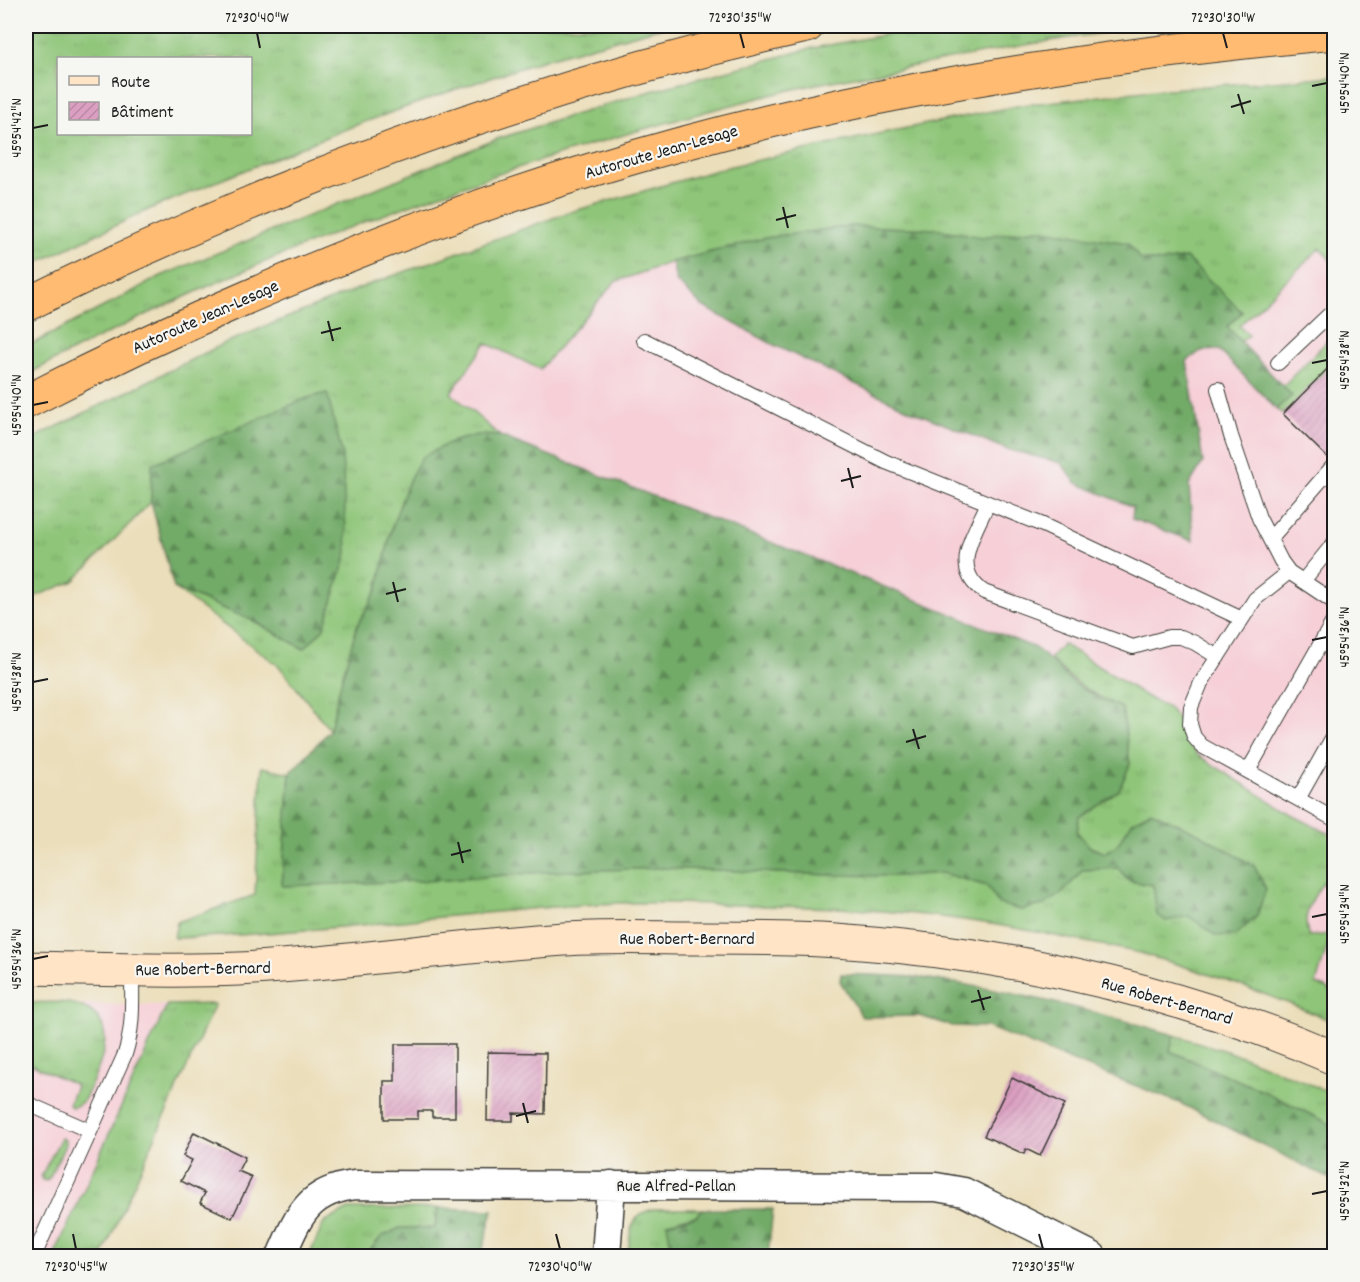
<svg xmlns="http://www.w3.org/2000/svg" width="1360" height="1282" viewBox="0 0 1360 1282" font-family="Dekko,sans-serif">
	<defs>
		<pattern id="grass-tufts" width="24" height="20" patternUnits="userSpaceOnUse" patternTransform="scale(1.5)"><rect width="24" height="20" fill="#8ec578"/><path d="M3 7l-1-3M5 7V3M7 7l1-3M15 17l-1-3M17 17v-4M19 17l1-3" fill="none" stroke="#7aa967"/></pattern>
		<pattern id="forest-firs" width="22" height="20" patternUnits="userSpaceOnUse" patternTransform="scale(1.5)"><rect width="22" height="20" fill="#72aa68"/><path d="M5 1l3.5 6h-7zM16 11l3.5 6h-7z" fill="#5d8a55"/></pattern>
		<pattern id="building-hatch" width="6" height="6" patternUnits="userSpaceOnUse" patternTransform="scale(1.5)"><rect width="6" height="6" fill="#db9fc1"/><path d="M-1 1l2-2M0 6l6-6M5 7l2-2" fill="none" stroke="#bb88a5"/></pattern>
	</defs>
	<rect width="100%" height="100%" fill="#f6f6f2"/>
	<filter id="ink" filterUnits="userSpaceOnUse"><feTurbulence type="fractalNoise" baseFrequency=".0167" numOctaves="2"/><feDisplacementMap in="SourceGraphic" scale="12" xChannelSelector="R" yChannelSelector="G"/><feConvolveMatrix kernelMatrix="1 2 1 2 8 2 1 2 1" color-interpolation-filters="sRGB"/></filter>
	<filter id="wash" filterUnits="userSpaceOnUse"><feTurbulence type="fractalNoise" baseFrequency=".008" numOctaves="4" result="noise"/><feDisplacementMap in="SourceGraphic" scale="24" xChannelSelector="R" yChannelSelector="G"/><feGaussianBlur stdDeviation="1.35" result="paint"/><feColorMatrix in="noise" values="0 0 0 0 0 0 0 0 0 0 0 0 0 0 0 0 0 1.4 0 .05"/><feComposite in="paint" operator="in"/></filter>
	<g filter="url(#wash)">
		<rect width="100%" height="100%" fill="#ebdeba"/>
		<path fill="#f6cfd7" d="M1334,167V1022L1288,1002L1219,978L1137,953L1035,931L1093,695L1035,648L875,583L500,436L451,393L486,343L540,369L615,282L672,262L677,281L702,306L772,344L912,411L1006,449L1061,463L1076,483L1133,507L1193,541L1189,485L1203,462L1187,361L1201,351Z
			M26,1003L167,1005L54,1256H26Z"/>
		<path fill="url(#grass-tufts)" stroke="#55704a" stroke-width="1.5" fill-rule="evenodd" d="M26,26H666L547,59L448,92L351,127L152,208L26,268ZM58,58H250V134H58Z
			M931,26H1157C1074,35 991,51 909,67C868,75 826,81 786,91C523,156 265,248 26,375V347L113,302L161,276L497,139L644,93L808,49Z
			M1334,76V264L1320,248L1239,326L1249,335L1241,342L1227,326L1242,312L1186,258L1163,262L1141,260L1038,229L982,237L937,229L850,226L765,238L672,262L615,282L540,369L486,343L451,393L500,436L477,435L451,442L421,458L410,478L393,524L377,590L357,626L341,682L330,730L279,666L174,588L254,621L304,649L152,464L151,502L74,581L26,600V442L225,343L365,286L567,213L727,167L882,133L1022,105L1145,91Z
			M1334,334V362L1283,414L1276,409L1292,396L1283,386Z
			M1063,644L1152,700L1169,708L1185,728L1188,744L1199,756L1292,815L1334,836V881H1324C1313,898 1300,915 1309,936L1331,934L1316,984L1334,992V1022C1271,995 1206,972 1139,953C1118,948 1097,944 1075,940C1006,925 935,914 865,910C831,907 798,907 764,906C711,904 651,901 598,904C456,912 316,934 174,938L177,922L255,895L262,767L290,773L282,886L444,880L543,872L662,868L831,875L900,876L942,873L987,886L999,904L1063,892L1083,870L1118,868L1130,881L1154,885L1157,915L1189,916L1216,936L1266,889L1254,866L1200,834L1132,822L1117,845L1105,853L1090,847L1077,832L1079,817L1119,790L1130,764L1122,708C1092,694 1072,682 1050,658Z
			M26,1003C43,1003 69,999 85,1008C116,1023 104,1057 93,1081C88,1092 85,1106 71,1107L69,1104L76,1085L26,1062Z
			M215,1004L102,1256H54L167,1005Z
			M1174,1035L1239,1055L1334,1094V1126L1265,1092L1169,1051Z
			M61,1138L65,1140V1145L50,1177L47,1181L42,1180L41,1176Z
			M437,1208L435,1228H400L381,1237L368,1253L369,1256H309L324,1223L348,1209Z
			M653,1209H703L696,1216L678,1219L670,1241L684,1256H628C630,1234 628,1216 653,1209Z"/>
		<path fill="url(#forest-firs)" stroke="#476342" stroke-width="1.5" d="M850,226L937,229L982,237L1038,229L1128,243L1141,260L1163,262L1186,258L1242,312L1227,327L1292,396L1276,409L1219,350L1201,351L1187,361L1203,462L1189,485L1193,541L1132,519L1133,507L1076,483L1061,463L1006,449L912,411L772,344L702,306L676,281L672,262L765,238Z
			M327,393L342,453L347,553L324,628L304,649L254,621L174,588L151,502L152,464L307,398Z
			M477,435L500,436L875,583L1035,648C1047,656 1056,667 1067,677C1083,691 1103,699 1122,708L1130,764L1119,790L1079,817L1077,833L1090,847L1105,853L1117,845L1132,822L1151,811L1200,834L1254,866L1266,889L1257,916L1236,935L1216,936L1189,916L1166,921L1157,915L1153,885L1130,881L1118,868L1083,870L1063,892L1044,905L1021,910L999,904L987,886L942,873L900,876L831,875L662,868L543,872L444,880L282,886L290,773L330,730L341,682L357,626L377,590L393,524L410,478L422,457L451,442Z
			M841,974C868,975 896,975 923,978C1008,990 1092,1010 1174,1035L1170,1051L1265,1092L1334,1126V1181L1182,1104L987,1027L952,1026L919,1016L862,1017L840,981Z
			M437,1208L493,1210L481,1256H369L368,1253L381,1237L400,1228H435Z
			M703,1209H773L768,1256H684L670,1241L667,1223L696,1216Z"/>
		<g id="blocks">
			<path fill="url(#building-hatch)" d="M1334,362V464L1283,414Z
				M395,1044H455V1117H432V1111H418V1119H384V1081H395Z
				M488,1052L546,1053L545,1114L513,1113V1121H487Z
				M1012,1078L1065,1104L1040,1156L1026,1149L1024,1154L984,1136Z
				M194,1132L245,1157L238,1171L252,1177L232,1218L200,1203L205,1193L181,1181L192,1160L183,1156Z"/>
		</g>
	</g>
	<g filter="url(#ink)">
		<use href="#blocks" fill-opacity="0" stroke="#3b3934" stroke-width="1.5"/>
		<g fill="none" stroke-linecap="round" stroke-linejoin="round">
			<g stroke="#3b3934" stroke-width="16">
				<path id="lane" d="M644,340L886,462L1043,525L1242,619
					M1278,363L1334,310
					M1218,389L1231,436L1259,518L1281,561L1289,572L1334,602
					M988,503C975,533 949,568 984,592L1133,647L1169,637H1181L1195,643L1218,657
					M1270,539L1334,465
					M1289,572L1255,599L1201,683L1191,707L1190,724L1194,737L1202,746L1334,819
					M1303,581L1334,543
					M1248,771L1334,620
					M1298,799L1334,735
					M26,1103L90,1131
					M34,1256L125,1054C134,1027 132,998 132,969"/>
			</g>
			<g stroke="#3b3934" stroke-width="31">
				<path id="street" d="M281,1256C298,1217 307,1191 355,1185L936,1187L964,1192L1092,1256
					M606,1256L611,1185"/>
			</g>
			<g stroke="#3b3934" stroke-width="35">
				<path id="secondary" d="M26,968C96,969 168,972 239,969C348,963 455,946 564,939C611,936 658,938 704,938C749,938 793,938 837,941C1008,953 1177,990 1334,1058"/>
			</g>
			<g stroke="#3b3934" stroke-width="35">
				<path id="highway" d="M26,305C106,264 190,228 274,193C447,123 624,66 807,26
					M26,402C234,295 451,207 677,145C892,86 1113,54 1334,33"/>
			</g>
			<use href="#lane" stroke="#fff" stroke-width="14"/>
			<use href="#street" stroke="#fff" stroke-width="28"/>
			<use href="#secondary" stroke="#ffe4c6" stroke-width="33"/>
			<use href="#highway" stroke="#ffbb71" stroke-width="33"/>
		</g>
	</g>
	<path fill="none" stroke="#1c1c1c" stroke-width="2" d="M257,33L260,48M740,33L744,48M1223,33L1227,48M1312,86L1327,83M1238,94L1244,114M1231,107L1251,101M33,128L48,125M783,207L788,228M776,220L796,215M328,321L333,341M321,333L341,328M1312,363L1327,360M33,405L48,402M848,468L853,488M841,481L861,476M393,582L398,602M386,594L406,589M1312,640L1327,637M33,682L48,679M913,729L919,749M906,742L926,736M458,842L463,863M451,855L471,850M1312,917L1327,914M33,959L48,956M978,990L984,1010M971,1002L991,997M523,1103L528,1123M516,1116L536,1111M1312,1194L1327,1191M73,1234L76,1249M556,1234L560,1249M1039,1234L1043,1249"/>
	<g text-anchor="middle" stroke-width="4.5" stroke-linejoin="round" paint-order="stroke">
		<g font-size="18" fill="#1c1c1c" stroke="#f6f6f2">
			<text transform="translate(661 151) rotate(-16)" y="6">Autoroute Jean-Lesage</text>
			<text transform="translate(205 316) rotate(-24)" y="6">Autoroute Jean-Lesage</text>
			<text x="687" y="944">Rue Robert-Bernard</text>
			<text transform="translate(203 968) rotate(-1)" y="6">Rue Robert-Bernard</text>
			<text transform="translate(1167 1000) rotate(16)" y="6">Rue Robert-Bernard</text>
			<text x="676" y="1191">Rue Alfred-Pellan</text>
		</g>
	</g>
	<rect width="1360" height="1282" fill="none" stroke="#f6f6f2" stroke-width="66"/>
	<rect x="57" y="57" width="195" height="78" fill="#f6f6f2" stroke="#9f9f9c" stroke-width="1.5"/>
	<rect x="69" y="76" width="30" height="9" fill="#ffe4c6" stroke="#9f9f9c" stroke-width="1.5"/>
	<text x="111" y="87" font-size="18" fill="#1c1c1c">Route</text>
	<rect x="69" y="102" width="30" height="18" fill="url(#building-hatch)" stroke="#9f9f9c" stroke-width="1.5"/>
	<text x="111" y="117" font-size="18" fill="#1c1c1c">Bâtiment</text>
	<rect x="33" y="33" width="1294" height="1216" fill="none" stroke="#1c1c1c" stroke-width="2"/>
	<g font-size="15" text-anchor="middle" fill="#1c1c1c">
		<text x="257" y="22">72°30'40"W</text>
		<text x="740" y="22">72°30'35"W</text>
		<text x="1223" y="22">72°30'30"W</text>
		<text transform="translate(1344 83) rotate(-90)" y="5">45°54'40"N</text>
		<text transform="translate(16 128) rotate(-90)" y="5">45°54'42"N</text>
		<text transform="translate(1344 360) rotate(-90)" y="5">45°54'38"N</text>
		<text transform="translate(16 405) rotate(-90)" y="5">45°54'40"N</text>
		<text transform="translate(1344 637) rotate(-90)" y="5">45°54'36"N</text>
		<text transform="translate(16 682) rotate(-90)" y="5">45°54'38"N</text>
		<text transform="translate(1344 914) rotate(-90)" y="5">45°54'34"N</text>
		<text transform="translate(16 959) rotate(-90)" y="5">45°54'36"N</text>
		<text transform="translate(1344 1191) rotate(-90)" y="5">45°54'32"N</text>
		<text x="76" y="1271">72°30'45"W</text>
		<text x="560" y="1271">72°30'40"W</text>
		<text x="1043" y="1271">72°30'35"W</text>
	</g>
</svg>
